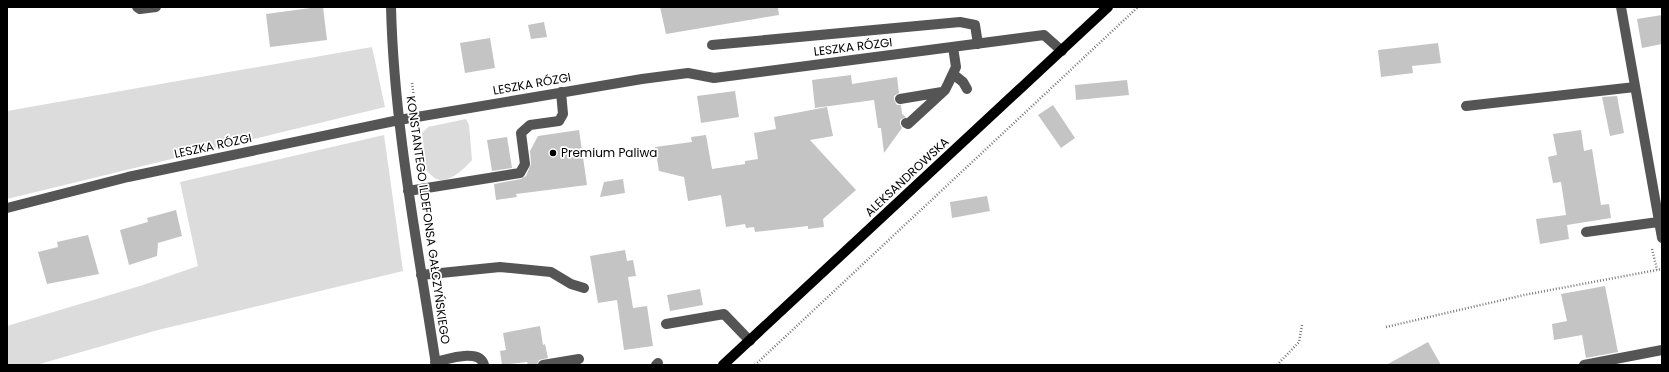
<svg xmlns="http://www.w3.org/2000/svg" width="1669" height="372" viewBox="0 0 1669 372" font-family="Poppins,sans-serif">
	<rect width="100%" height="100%" fill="#fff"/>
	<path fill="#dcdcdc" d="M372,47L385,107L7,199V111Z
		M466,119L469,125L472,160C464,169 449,184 436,179C433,177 429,173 426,170L422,133L428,127Z
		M384,135L403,271L158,330L36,365H7V326L143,285L198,266L180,182Z"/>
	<path fill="#c4c4c4" d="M318,7H323L327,40L270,47L266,14Z
		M660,7H778L779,15L666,34Z
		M1662,15V44L1642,48L1637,19Z
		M544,22L547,37L531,39L528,25Z
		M490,38L495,68L465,73L460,43Z
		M1438,43L1441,63L1412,66L1413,73L1381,77L1378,50Z
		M851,75L852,84L897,77L899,93L894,96V100L897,105H901L902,114L906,117L900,120V124L902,128L884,153L881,128H878L874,100L815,108L812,80Z
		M1127,80L1129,95L1076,100L1075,85Z
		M735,91L739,117L701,123L697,96Z
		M1617,96L1624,133L1610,136L1602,97Z
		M1053,105L1075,138L1061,148L1038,115Z
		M827,107L833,136L810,140L856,190L823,219L824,227L808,229V226L755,232L754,227L746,228L745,224L726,227L721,195L688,201L684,177L659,171L655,147L692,142L691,137L706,135L712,169L745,164V161L758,159L754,133L776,129L774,117Z
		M579,130L587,185L516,194L517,197L496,200L494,184L521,179L526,176L531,164L530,151L538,136Z
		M1581,130L1584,151L1592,149L1601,205L1609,204L1611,218L1567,225L1569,239L1540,244L1536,219L1566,215L1561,182L1553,183L1548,157L1557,155L1553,134Z
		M507,137L512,168L492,171L487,140Z
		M623,179L625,193L600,197L604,182Z
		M987,196L990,211L952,218L950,202Z
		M176,210L182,236L158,243L157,256L129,265L120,230L148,222L147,218Z
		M88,235L99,274L47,284L38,252L58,247L57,242Z
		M625,250L627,261L633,260L636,276L628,277L633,308L647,306L653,346L624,350L617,300L598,303L590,256Z
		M1605,286L1618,352L1586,358L1582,335L1554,340L1552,324L1567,321L1561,294Z
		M700,289L703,305L670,311L667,295Z
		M540,326L543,345L545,344L548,358L539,360L537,365H528L527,362L502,365L500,351L506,350L503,333Z
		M1428,342L1441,365H1386Z"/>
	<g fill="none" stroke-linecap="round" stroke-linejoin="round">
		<path stroke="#777" stroke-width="2.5" stroke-dasharray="1 2" stroke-linecap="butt" d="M412,83L415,104
			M418,131L423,175
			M1652,249L1657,270
			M1386,327L1524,295L1662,269
			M755,365L1138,7
			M1277,365L1299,342L1302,325"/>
		<path stroke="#555" stroke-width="10" d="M137,7L140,9L156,7
			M391,7C394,128 418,246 436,365
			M1621,7L1662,238
			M712,45L960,22L975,25L978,44
			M953,74L963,82L967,89
			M900,99L942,92
			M1466,106L1635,87
			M906,123L908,124L945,90L948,84L956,67L953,47
			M408,191L520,173L525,164L521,133L530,125L559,121L563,114L561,92
			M7,208L128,177L399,120L642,79L688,73L714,78L1044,35L1062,51
			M1586,232L1658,222
			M421,275L500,267L551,272L571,284L584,288
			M666,324L724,314L750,341
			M435,362C448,359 480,348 484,365
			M543,365L579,359
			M656,365L658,363
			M1584,365L1662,350"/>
		<path stroke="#000" stroke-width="10" d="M723,365L1108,7"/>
	</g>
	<circle fill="#000" stroke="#fff" stroke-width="1.5" cx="553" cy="153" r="4"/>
	<g text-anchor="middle" stroke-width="3.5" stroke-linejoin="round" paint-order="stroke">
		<g font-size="12" fill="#000" stroke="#fff">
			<text transform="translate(853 47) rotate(-7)" y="4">LESZKA RÓZGI</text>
			<text transform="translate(532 84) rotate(-10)" y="4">LESZKA RÓZGI</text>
			<text transform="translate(213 146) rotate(-12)" y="4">LESZKA RÓZGI</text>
			<text transform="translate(907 177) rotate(-43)" y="4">ALEKSANDROWSKA</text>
			<text transform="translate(428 220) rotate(82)" y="4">KONSTANTEGO ILDEFONSA GAŁCZYŃSKIEGO</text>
		</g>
		<g font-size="12" fill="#000" stroke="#fff" text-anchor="start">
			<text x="561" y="157">Premium Paliwa</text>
		</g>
	</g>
	<rect width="1669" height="372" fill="none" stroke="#000000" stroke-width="16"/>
</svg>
